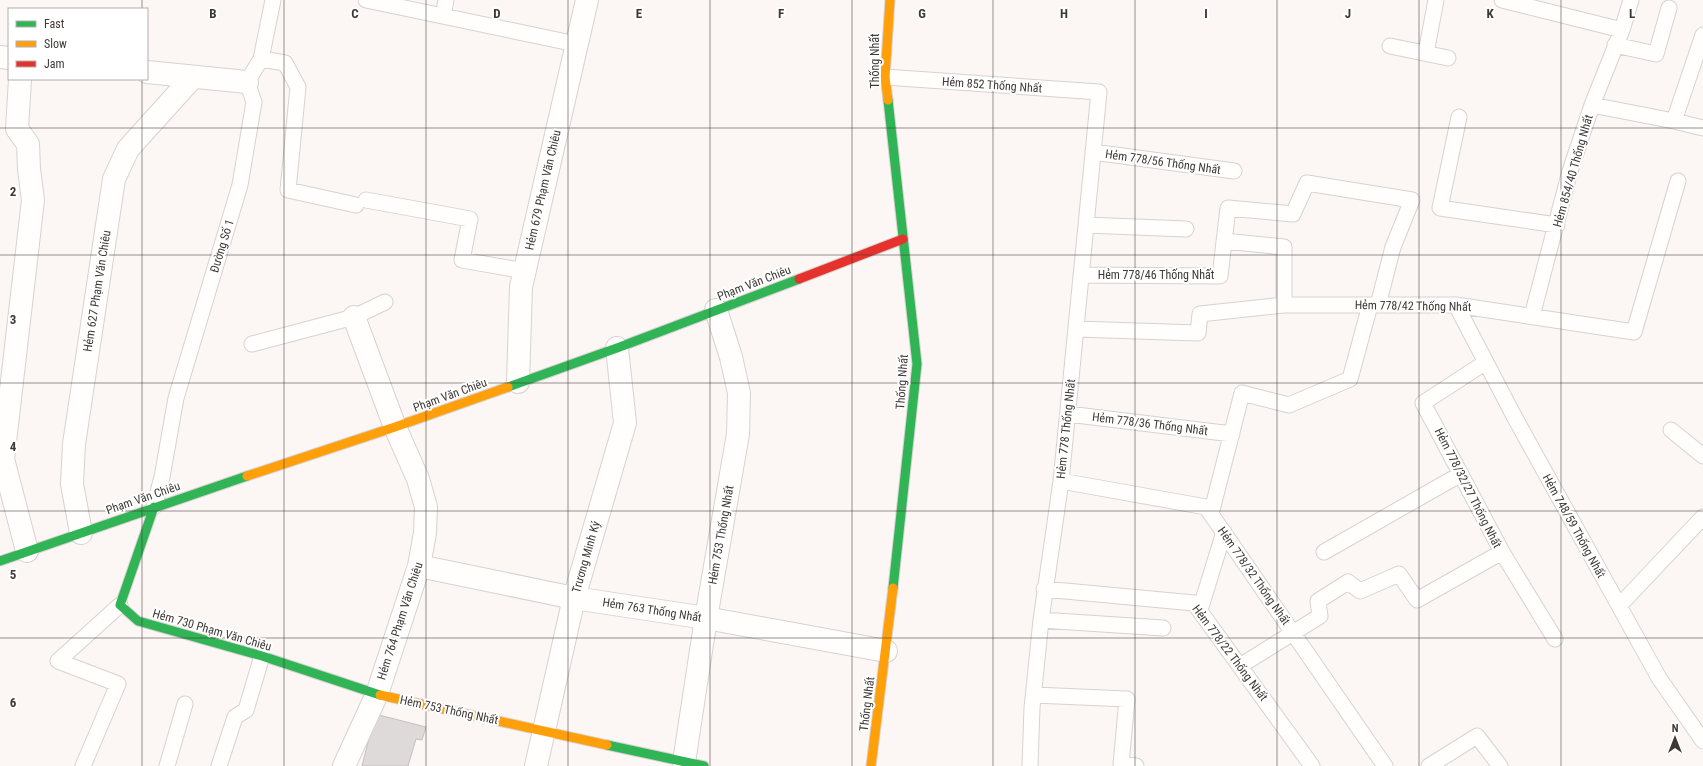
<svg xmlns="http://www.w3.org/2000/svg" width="1703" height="766" viewBox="0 0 1703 766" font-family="'Roboto Condensed',sans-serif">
	<rect width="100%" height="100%" fill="#fcf7f4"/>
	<path fill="#dedada" stroke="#c5c1c1" d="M375,714L426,727L422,740L416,739L408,766H362Z"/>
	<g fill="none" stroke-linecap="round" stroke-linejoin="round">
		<g stroke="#d7d2d0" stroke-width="17">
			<path id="lane" d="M366,0L576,44
				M1502,0L1622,30
				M443,16L446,0
				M1615,45L1656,54L1669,8
				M1390,46L1448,58
				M1426,53L1436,0
				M261,59L285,63L298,87L288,190L356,205
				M885,77L1099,92L1061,481L1041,620L1032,708L1030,766
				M1592,105L1674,121L1703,128
				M1459,117L1440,208L1557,225
				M1674,121L1703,35
				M1093,152L1234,171
				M366,200L470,219L462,260L525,271
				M1086,225L1186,229
				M1224,241L1284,247V305
				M1081,275L1220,276L1228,208L1293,214L1307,183L1412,200L1393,247L1378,305
				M1456,305L1515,418L1659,678L1703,741
				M1532,316L1570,171L1592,105L1622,30L1631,0
				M1076,329L1198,333L1200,314L1284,305H1456L1634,332L1678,181
				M252,344L354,317L385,302
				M1068,414L1232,434
				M1671,430L1703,456
				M1061,481L1206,507L1385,766
				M154,507L162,477L176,398L240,185L254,102L247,82L261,59L273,0
				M1211,514L1242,393L1289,405L1350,379L1370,305
				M1324,552L1461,474
				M1502,552L1555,639
				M1044,589L1194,603L1312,766
				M1619,606L1703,517
				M1200,610L1224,532
				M1041,620L1163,628
				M1240,666L1320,616L1318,601L1348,582L1360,591L1399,574L1417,600L1502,552L1423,403L1486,362
				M1034,695L1127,699L1121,764L1136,766
				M83,766L118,684L58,661L120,605
				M167,766L185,704
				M219,766L235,717L246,710L262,656
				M1429,766L1477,736L1500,766"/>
		</g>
		<g stroke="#d7d2d0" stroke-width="24">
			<path id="street" d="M0,57L9,58
				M147,72L247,82
				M20,79L17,129L28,144L29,169L33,200L3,459L27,551
				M518,382L521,287L587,0
				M81,533L72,484L74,444L114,179L128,149L193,77
				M419,566L574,598L706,618L886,651
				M684,762L706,618L738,434L739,393L731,357L716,310
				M344,766L377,694L419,566L425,533L426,507L418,479L395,427L354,317
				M536,766L574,598L625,423L617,348"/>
		</g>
		<g stroke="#d7d2d0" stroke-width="11">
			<path id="fast" d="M888,100L917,364L893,588
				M508,387L617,348L799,279
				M154,507L120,605L138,621L262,656L380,695
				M0,561L247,476
				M607,745L704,766"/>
		</g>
		<g stroke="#d7d2d0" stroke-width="11">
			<path id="slow" d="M888,100L885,77L890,0
				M247,476L395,427L508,387
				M380,695L607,745
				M871,766L893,588"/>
		</g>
		<g stroke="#d7d2d0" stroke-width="11">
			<path id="jam" d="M799,279L903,239"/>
		</g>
		<use href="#lane" stroke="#fffefd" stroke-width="15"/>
		<use href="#street" stroke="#fffefd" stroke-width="22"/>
		<use href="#fast" stroke="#30b455" stroke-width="9"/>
		<use href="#slow" stroke="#ff9f0a" stroke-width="9"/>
		<use href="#jam" stroke="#e5322d" stroke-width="9"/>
	</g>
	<path fill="none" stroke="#3e3936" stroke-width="1" stroke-opacity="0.55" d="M142,0V9M284,0V766M426,0V766M568,0V766M710,0V766M852,0V766M993,0V766M1135,0V766M1277,0V766M1419,0V766M1561,0V766M142,79V766M0,128H1703M0,255H1703M0,383H1703M0,511H1703M0,638H1703"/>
	<g text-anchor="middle" stroke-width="4" stroke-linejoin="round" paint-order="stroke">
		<g font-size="12" fill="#3e3936" stroke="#fff">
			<text transform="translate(875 61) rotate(-90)" y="4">Thống Nhất</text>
			<text transform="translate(992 85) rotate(4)" y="4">Hẻm 852 Thống Nhất</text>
			<text transform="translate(1163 162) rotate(8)" y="4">Hẻm 778/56 Thống Nhất</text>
			<text transform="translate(1573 171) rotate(-74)" y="4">Hẻm 854/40 Thống Nhất</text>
			<text transform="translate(543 190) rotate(-77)" y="4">Hẻm 679 Phạm Văn Chiêu</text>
			<text transform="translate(222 246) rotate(-73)" y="4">Đường Số 1</text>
			<text x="1156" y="279">Hẻm 778/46 Thống Nhất</text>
			<text transform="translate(754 283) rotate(-21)" y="4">Phạm Văn Chiêu</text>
			<text transform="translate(97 291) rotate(-81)" y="4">Hẻm 627 Phạm Văn Chiêu</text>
			<text transform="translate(1413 306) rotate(1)" y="4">Hẻm 778/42 Thống Nhất</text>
			<text transform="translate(902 382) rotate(-86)" y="4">Thống Nhất</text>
			<text transform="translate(450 395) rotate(-20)" y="4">Phạm Văn Chiêu</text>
			<text transform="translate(1150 424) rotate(7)" y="4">Hẻm 778/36 Thống Nhất</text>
			<text transform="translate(1066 429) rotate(-84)" y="4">Hẻm 778 Thống Nhất</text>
			<text transform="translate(1468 488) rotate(63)" y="4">Hẻm 778/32/27 Thống Nhất</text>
			<text transform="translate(143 498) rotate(-19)" y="4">Phạm Văn Chiêu</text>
			<text transform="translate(1574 526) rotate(61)" y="4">Hẻm 748/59 Thống Nhất</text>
			<text transform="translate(721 535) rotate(-80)" y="4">Hẻm 753 Thống Nhất</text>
			<text transform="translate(586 557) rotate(-74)" y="4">Trương Minh Ký</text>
			<text transform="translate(1254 576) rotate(55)" y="4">Hẻm 778/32 Thống Nhất</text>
			<text transform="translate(652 610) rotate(9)" y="4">Hẻm 763 Thống Nhất</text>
			<text transform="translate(400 621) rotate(-72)" y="4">Hẻm 764 Phạm Văn Chiêu</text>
			<text transform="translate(212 630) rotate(16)" y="4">Hẻm 730 Phạm Văn Chiêu</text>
			<text transform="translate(1230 653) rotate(53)" y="4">Hẻm 778/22 Thống Nhất</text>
			<text transform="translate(867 704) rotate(-83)" y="4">Thống Nhất</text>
			<text transform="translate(449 710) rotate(12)" y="4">Hẻm 753 Thống Nhất</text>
		</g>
	</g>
	<g font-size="13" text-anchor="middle" font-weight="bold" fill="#3e3936" stroke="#fff" stroke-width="4" stroke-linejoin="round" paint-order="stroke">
		<text x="213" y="18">B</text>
		<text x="355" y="18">C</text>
		<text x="497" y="18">D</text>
		<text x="639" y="18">E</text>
		<text x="781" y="18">F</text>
		<text x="922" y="18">G</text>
		<text x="1064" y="18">H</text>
		<text x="1206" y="18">I</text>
		<text x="1348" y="18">J</text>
		<text x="1490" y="18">K</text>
		<text x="1632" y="18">L</text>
		<text x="13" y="196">2</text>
		<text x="13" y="324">3</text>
		<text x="13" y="451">4</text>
		<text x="13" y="579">5</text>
		<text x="13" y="707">6</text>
	</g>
	<rect x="8" y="8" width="140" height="72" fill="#ffffff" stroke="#b2b0af"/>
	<rect x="16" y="21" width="20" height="6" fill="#30b455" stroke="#b2b0af"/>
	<text x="44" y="28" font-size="12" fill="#3e3936">Fast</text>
	<rect x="16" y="41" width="20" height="6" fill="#ff9f0a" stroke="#b2b0af"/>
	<text x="44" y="48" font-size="12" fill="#3e3936">Slow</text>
	<rect x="16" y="61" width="20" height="6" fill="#e5322d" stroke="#b2b0af"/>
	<text x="44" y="68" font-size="12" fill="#3e3936">Jam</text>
	<g transform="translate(1675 738)" stroke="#ffffff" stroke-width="3" paint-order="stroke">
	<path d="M0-3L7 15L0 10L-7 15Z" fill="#3e3936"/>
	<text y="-6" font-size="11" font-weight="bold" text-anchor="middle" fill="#3e3936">N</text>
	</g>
</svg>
